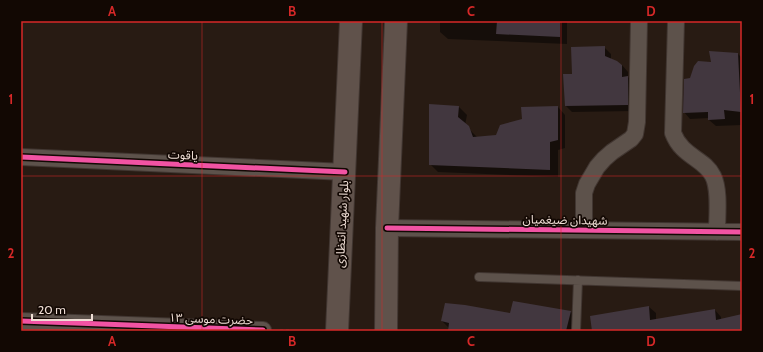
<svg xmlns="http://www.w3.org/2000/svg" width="763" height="352" viewBox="0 0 763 352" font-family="Cabin,'Noto Sans Arabic',sans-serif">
	<rect width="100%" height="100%" fill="#281b13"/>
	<path fill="#0007" d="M440,21H567V44L448,39L440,32Z
		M604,47L611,54V59L622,65L628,72V77L634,83V111L572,112L566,106L564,75L573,74Z
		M738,54L742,58V125L716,126L709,120V118L690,119L684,112L691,79L712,63Z
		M459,107L467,115L465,125L477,137L496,136L523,120L558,107L565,115V148L558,150V177L438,172L430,164Z
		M649,307L656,313V322L715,310L721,317V320L742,315V331H593L591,317Z
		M571,312L577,318L574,331H449V328L442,321L511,314Z"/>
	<path fill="#42373f" d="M497,21H560V37L496,34Z
		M605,46V56L617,61L622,65V77L628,76V105L565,106L563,74H572L571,47Z
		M709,51L738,53L741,112L724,110L725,119L708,120V112L683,113L684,79L690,78L694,66L698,61L711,62Z
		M429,104L459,106L458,117L469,126L473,137L496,135L500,125L522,119L521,107L558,106V140L550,142V170L429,165Z
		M513,301L571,311L566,331H448L449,323L441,321L445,303L465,305L510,313Z
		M649,306L650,320L715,309L716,320L742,314V331H592L590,316Z"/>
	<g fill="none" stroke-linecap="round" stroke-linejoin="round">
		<g stroke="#413631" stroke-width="10">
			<path id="lane" d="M479,277L742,286
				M576,331L578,280"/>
		</g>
		<g stroke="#413631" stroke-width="18">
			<path id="street" d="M676,21L673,133C682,157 704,158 713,176C720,190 717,216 717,232
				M21,157L345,172
				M387,228L742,232
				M584,230V193L587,184L597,167L604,159L612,152L631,139L635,134L637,122L639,21
				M21,321L263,330"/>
		</g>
		<g stroke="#413631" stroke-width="24">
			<path id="secondary" d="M337,331L351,21
				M386,331L387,228L396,21"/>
		</g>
		<path stroke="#605752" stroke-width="2.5" stroke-dasharray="3 3" stroke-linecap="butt" d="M280,331H290"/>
		<use href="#lane" stroke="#5d524b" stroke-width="8"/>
		<use href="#street" stroke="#5d524b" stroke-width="16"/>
		<use href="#secondary" stroke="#60524b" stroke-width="22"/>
		<g stroke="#120803" stroke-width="8">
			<path id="cycleway" d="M21,157L345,172
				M387,228L742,232
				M21,321L263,330"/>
		</g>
		<use href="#cycleway" stroke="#f153a3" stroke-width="5"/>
	</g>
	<path fill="none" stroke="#d62828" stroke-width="1" stroke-opacity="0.55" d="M202,21V331M382,21V331M561,21V331M21,176H742"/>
	<g text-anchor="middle" stroke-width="3.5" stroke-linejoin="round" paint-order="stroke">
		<g font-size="12" fill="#efded5" stroke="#120803">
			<text transform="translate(183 155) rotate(3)" y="4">یاقوت</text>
			<text transform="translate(565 220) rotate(1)" y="4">شهیدان ضیغمیان</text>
			<text transform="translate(342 224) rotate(-87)" y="4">بلوار شهید انتظاری</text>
			<text transform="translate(211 319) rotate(2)" y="4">حضرت موسی ۱۳</text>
		</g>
	</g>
	<rect width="763" height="352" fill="none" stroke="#120803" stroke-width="44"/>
	<path d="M32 314v6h60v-6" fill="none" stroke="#efded5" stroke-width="2"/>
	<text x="38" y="314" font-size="12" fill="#efded5" stroke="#120803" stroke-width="3" paint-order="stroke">20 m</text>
	<rect x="22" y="22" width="719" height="308" fill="none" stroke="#d62828" stroke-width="1.5"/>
	<g font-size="13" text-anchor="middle" font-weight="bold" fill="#d62828">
		<text x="112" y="16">A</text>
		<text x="292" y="16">B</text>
		<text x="471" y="16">C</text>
		<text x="651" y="16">D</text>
		<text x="11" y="104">1</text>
		<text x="752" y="104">1</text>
		<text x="11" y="258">2</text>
		<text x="752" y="258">2</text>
		<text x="112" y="346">A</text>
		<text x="292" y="346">B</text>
		<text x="471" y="346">C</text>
		<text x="651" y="346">D</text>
	</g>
</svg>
